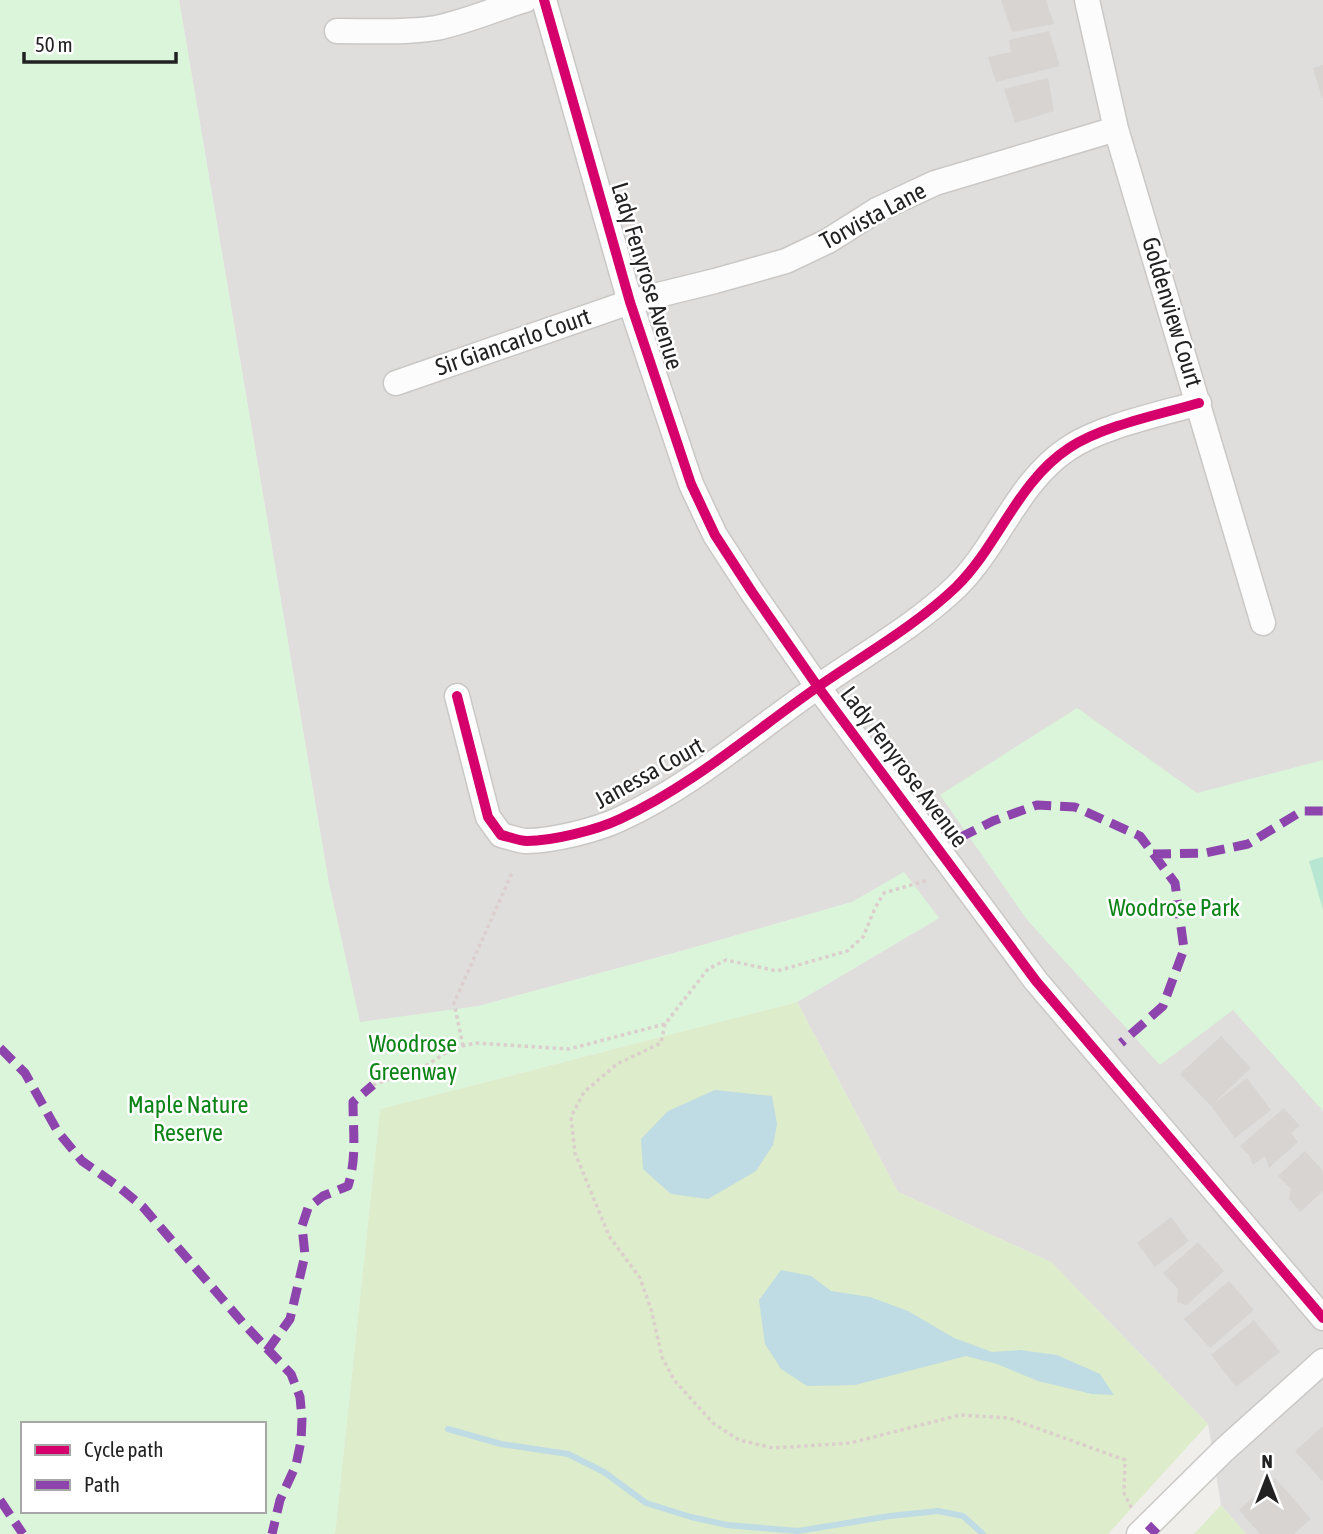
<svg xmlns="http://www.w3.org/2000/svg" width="1323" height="1534" viewBox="0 0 1323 1534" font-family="'Asap Condensed',sans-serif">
	<rect width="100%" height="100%" fill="#f0eeeb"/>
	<path fill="#dfdedc" d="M179,0H1323V1534H1246L1221,1505L1208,1424L1051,1262L898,1192L797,1002L939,918L904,873L852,902L685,950L479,1006L360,1023L329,884Z"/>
	<path fill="#ddeccb" d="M797,1002L898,1192L1051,1262L1208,1424L1108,1534H335L380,1109Z
		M1221,1505L1246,1534H1194Z"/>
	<path fill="#daf5da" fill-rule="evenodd" d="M0,0H179L329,884L360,1022L479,1006L685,950L852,902L904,872L939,918L797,1002L380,1109L335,1534H0ZM23,1424H264V1511H23Z
		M1077,708L1197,793L1323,760V1111L1233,1010L1160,1065L1028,921L940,795Z"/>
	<path fill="#b7e6d2" d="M1323,857V910L1309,861Z"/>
	<path fill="#bfdbe3" d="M715,1090L772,1096L777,1124L773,1145L756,1171L708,1199L671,1194L643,1169L641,1139L668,1111Z
		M781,1270L811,1276L831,1291L870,1297L908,1311L954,1338L992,1352L1020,1350L1057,1355L1100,1374L1114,1395L1092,1394L1038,1381L997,1364L966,1356L855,1385L807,1386L781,1369L765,1344L759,1300Z"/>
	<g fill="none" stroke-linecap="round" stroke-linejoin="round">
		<path stroke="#bfdbe3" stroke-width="6" d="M448,1429L501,1444L568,1454L604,1472L646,1503L691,1517L727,1525L798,1531L890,1516L938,1511L963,1516L983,1534"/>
	</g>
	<path fill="#d7d4d2" d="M1001,0H1046L1054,24L1012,32Z
		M1049,31L1060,66L996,82L988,57L1011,52L1009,40Z
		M1323,65V98H1322L1313,68Z
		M1048,78L1054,111L1015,123L1004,89Z
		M1221,1036L1251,1068L1213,1104L1247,1078L1271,1110L1235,1138L1211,1106L1180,1074Z
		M1284,1108L1300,1126L1291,1133L1298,1142L1269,1168L1265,1156L1253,1165L1249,1155L1240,1146Z
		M1305,1151L1323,1171V1191L1300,1212L1289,1199L1291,1189L1278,1176Z
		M1171,1217L1189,1241L1155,1267L1137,1243Z
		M1198,1242L1224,1271L1187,1305L1177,1302L1178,1289L1163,1273Z
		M1229,1281L1254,1310L1210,1348L1184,1319Z
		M1254,1320L1280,1352L1236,1387L1211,1355Z
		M1323,1426V1482L1295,1451Z
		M1275,1478L1311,1519L1294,1534H1260L1239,1510Z"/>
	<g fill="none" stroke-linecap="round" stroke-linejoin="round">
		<g stroke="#c9c8c7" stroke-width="27">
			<path id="street" d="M544,0L630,302L691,484L715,535L752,592L818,687L1036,981L1323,1318
				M1087,0L1116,129L1263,623
				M337,31C370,31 404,33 436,28C466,22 495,9 525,0
				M396,383L630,302L715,281L786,261L828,241L877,210L935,183L1116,129
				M457,696L488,817L501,835C510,837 519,841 527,841C552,841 597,830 620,819C692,786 754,731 819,686C865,654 915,626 956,587C999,545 1017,482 1069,448C1102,426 1161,414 1199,403
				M1139,1534L1224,1450L1323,1361"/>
		</g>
		<path stroke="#dccecd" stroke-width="3.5" stroke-dasharray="3.5 3.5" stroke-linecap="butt" d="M665,1024L661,1043L617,1064L584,1092L571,1117L575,1153L609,1236L640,1278L651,1309L662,1357L674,1380L713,1423L739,1440L773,1448L850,1443L960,1415L1009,1418L1125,1460L1124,1493L1133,1511
			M463,1046L454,1003L512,873
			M373,1085L424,1067L453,1048L476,1043L569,1049L665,1024L708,969L726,960L777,971L847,951L863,937L875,908L884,893L928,880"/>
		<use href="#street" stroke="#fdfcfc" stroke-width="24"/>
		<path stroke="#8e44ad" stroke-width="9" stroke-dasharray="18 9" stroke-linecap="butt" d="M959,838L993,821L1037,805L1075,807L1140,836L1175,883L1184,949L1163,1006L1121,1043
			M1153,854L1205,853L1248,844L1302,811H1323
			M0,1048L25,1073L58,1132L82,1161L119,1187L143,1207L243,1323L291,1374L300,1397L302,1419L301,1441L296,1465L280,1500L272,1534
			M267,1351L290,1319L305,1255L302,1226L308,1208L323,1196L348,1186C357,1158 353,1131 353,1102L373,1085
			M0,1500L23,1534
			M1148,1525L1157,1534"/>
		<g stroke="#fff" stroke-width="15">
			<path id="cycleway" d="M544,0L630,302L691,484L715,535L752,592L818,687L1036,981L1323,1318
				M457,696L488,817L501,835C510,837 519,841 527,841C552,841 597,830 620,819C692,786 754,731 819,686C865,654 915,626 956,587C999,545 1017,482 1069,448C1102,426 1161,414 1199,403"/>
		</g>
		<use href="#cycleway" stroke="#d6006c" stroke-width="10"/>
	</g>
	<g text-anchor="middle" stroke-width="5" stroke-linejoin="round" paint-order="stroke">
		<g font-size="24" fill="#222" stroke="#fff">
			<text transform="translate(873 216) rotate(-28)" y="8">Torvista Lane</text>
			<text transform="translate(647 276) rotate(73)" y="8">Lady Fenyrose Avenue</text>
			<text transform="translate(1172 312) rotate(73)" y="8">Goldenview Court</text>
			<text transform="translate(513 342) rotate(-19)" y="8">Sir Giancarlo Court</text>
			<text transform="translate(904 767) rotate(53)" y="8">Lady Fenyrose Avenue</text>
			<text transform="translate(649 773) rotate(-29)" y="8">Janessa Court</text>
		</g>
		<g font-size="24" fill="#0c8416" stroke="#fff">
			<text x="1174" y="916">Woodrose Park</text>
			<text x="413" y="1052">Woodrose<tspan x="413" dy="28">Greenway</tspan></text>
			<text x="188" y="1113">Maple Nature<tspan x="188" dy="28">Reserve</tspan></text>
		</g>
	</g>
	<rect x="21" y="1422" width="245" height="91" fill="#ffffff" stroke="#a7a7a7" stroke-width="2"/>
	<rect x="35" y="1445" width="35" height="10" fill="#d6006c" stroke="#a7a7a7" stroke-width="2"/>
	<text x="84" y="1457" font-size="21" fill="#222222">Cycle path</text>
	<rect x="35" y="1480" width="35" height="10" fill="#8e44ad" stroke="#a7a7a7" stroke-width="2"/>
	<text x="84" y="1492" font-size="21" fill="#222222">Path</text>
	<g transform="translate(1267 1478)" stroke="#ffffff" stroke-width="5" paint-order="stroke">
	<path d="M0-5L12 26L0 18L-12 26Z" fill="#222222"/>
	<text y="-10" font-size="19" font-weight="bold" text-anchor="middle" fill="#222222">N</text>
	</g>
	<path d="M24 52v10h152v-10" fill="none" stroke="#222222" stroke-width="3.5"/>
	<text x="35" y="52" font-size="21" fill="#222222" stroke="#ffffff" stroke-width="5" paint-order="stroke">50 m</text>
</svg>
